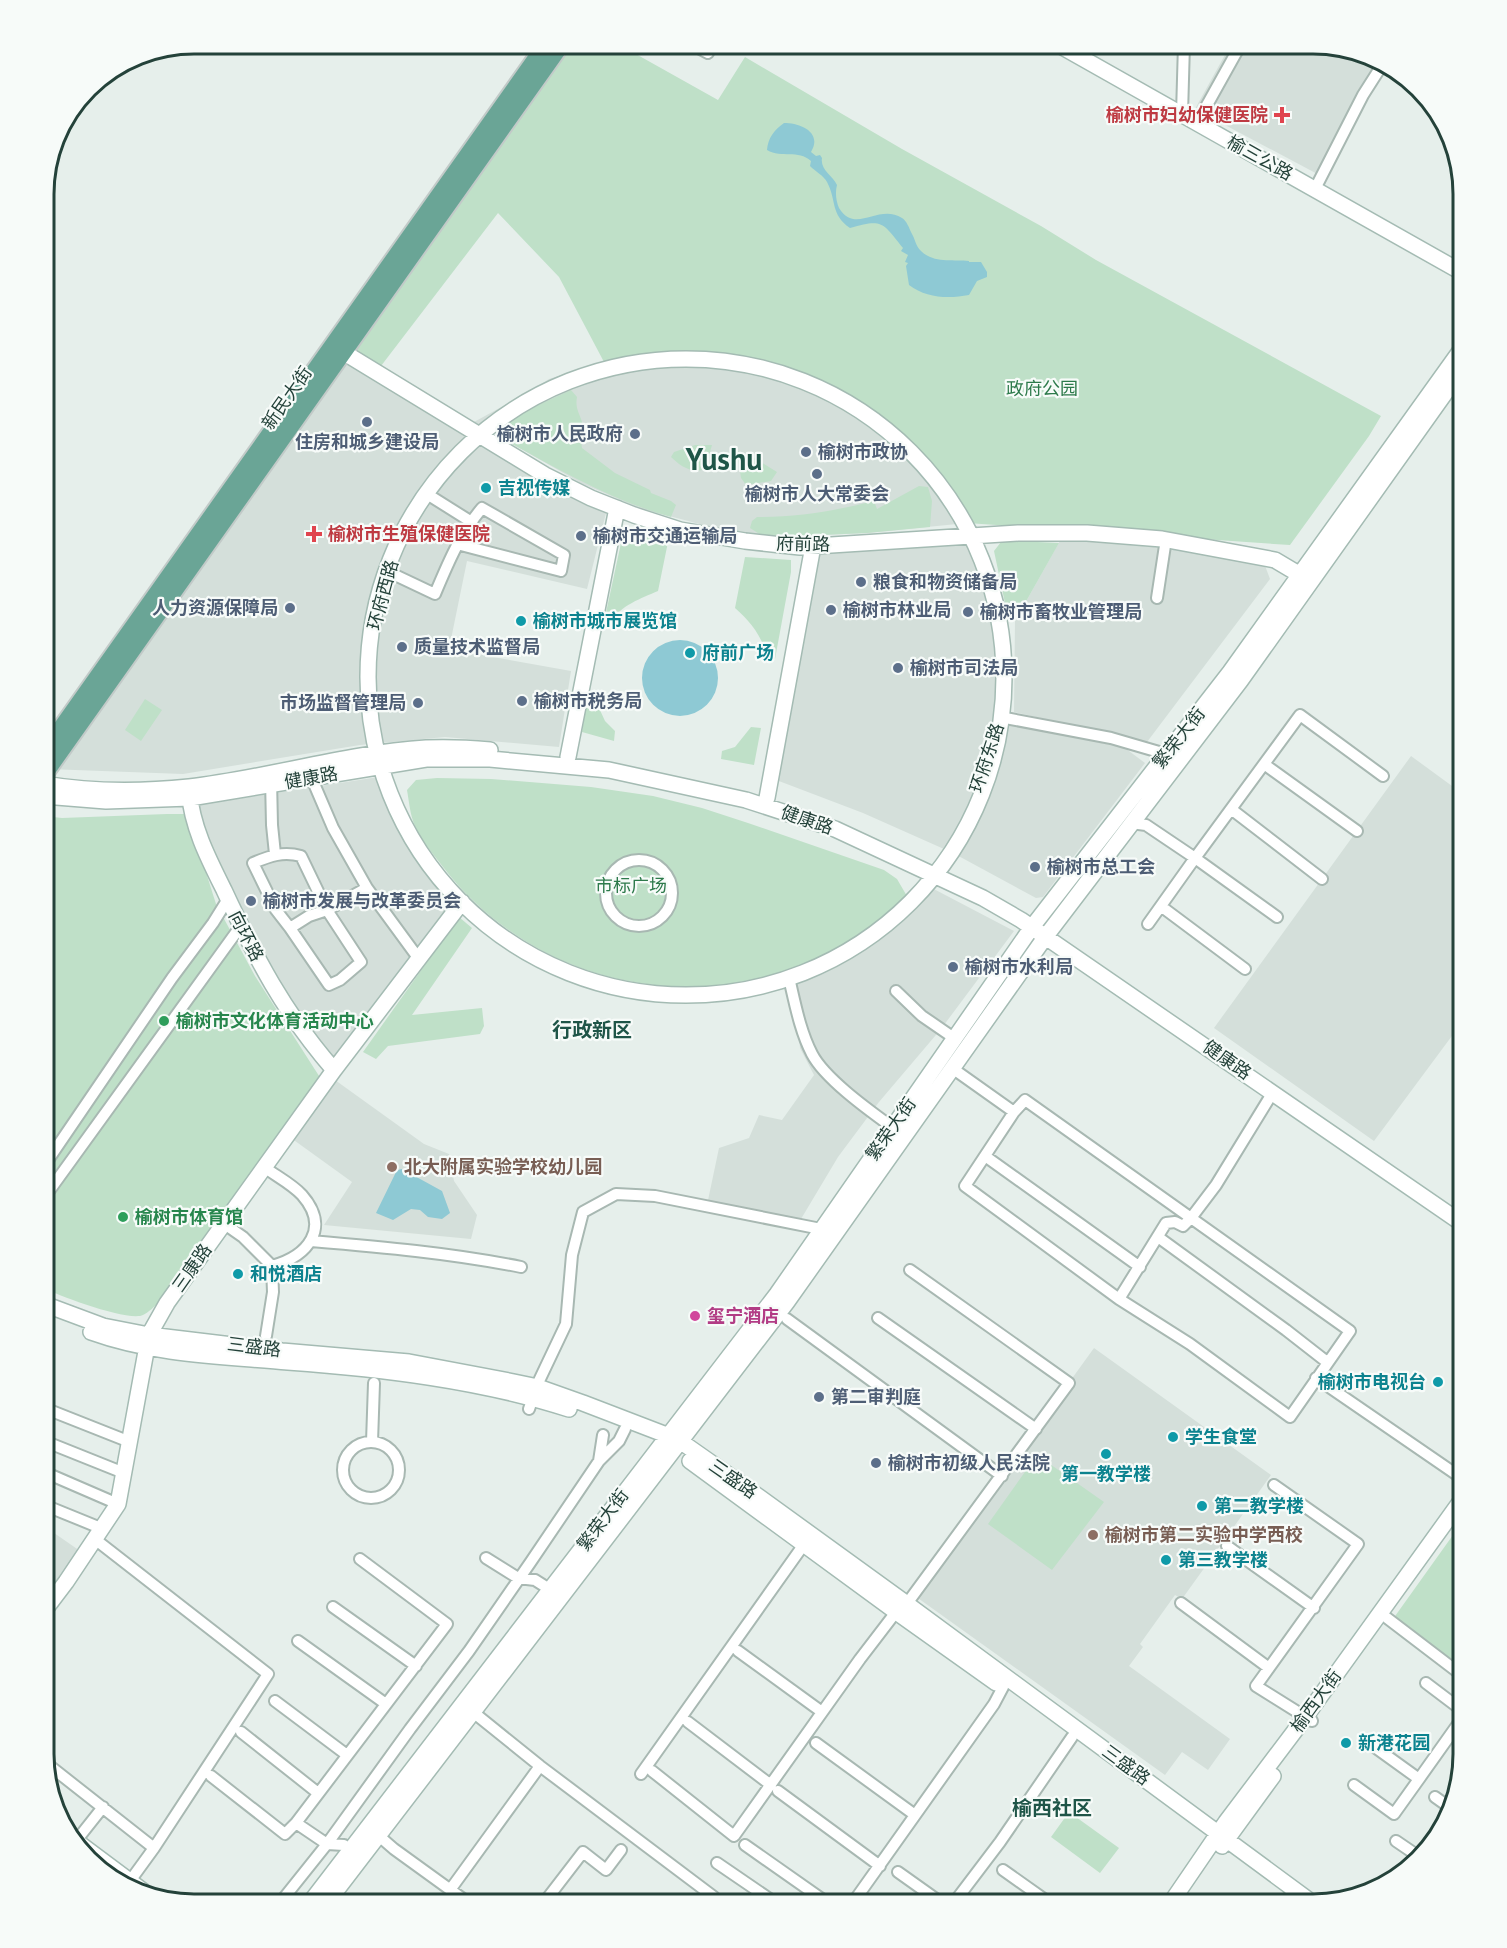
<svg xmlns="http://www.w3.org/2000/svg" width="1507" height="1948" viewBox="0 0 1507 1948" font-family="'PT Sans','Noto Sans SC',sans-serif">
	<rect width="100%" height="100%" fill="#e6efeb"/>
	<path fill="#d4dfda" d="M1231,44H1323L1387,63L1323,177L1195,109Z
		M339,358L608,505L587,589L467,561L449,649L571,671L559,747L445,737L360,745L183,774L48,769Z
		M714,361L815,386L853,405L908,448L950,496L967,523L867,533L798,536L752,535L707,526L639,508L581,483L474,422L527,393L549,379L604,362L635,363Z
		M973,534L995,606L1001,644L1000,717L1051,732L1125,748L1145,763L1043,897L1036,898L953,853L863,813L771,778L813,546Z
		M1061,539L1154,547L1264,563L1270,579L1147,742L1014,712L1015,621Z
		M1411,756L1463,794V1021L1374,1141L1214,1028Z
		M385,776L416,845L462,902L334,1070L275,990L191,806Z
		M928,886L1014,931L941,1029L879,1102L838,1157L798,1224L707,1205L719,1148L749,1138L759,1115L782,1120L814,1075L800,1048L795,983L857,954L896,923Z
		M335,1080L424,1144L449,1154L454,1181L477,1215L471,1239L324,1225L352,1182L291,1138Z
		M1094,1348L1271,1475L1182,1599L1175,1595L1140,1644L1143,1647L1129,1666L1230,1739L1208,1770L1182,1752L1165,1775L915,1596Z
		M44,1526L83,1553L44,1601Z"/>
	<path fill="#bfe0c8" d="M570,44H618L718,100L745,57L902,149L1041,226L1096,260L1381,416L1369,436L1290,545L967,523C915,442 841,382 744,366C734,364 723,361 713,361C676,359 640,363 604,362L559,277L498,213L381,366L355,349L525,104Z
		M571,390L577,397C575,408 579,412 582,422C583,429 580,439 582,448L615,473L650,490L651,493L671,501L676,505L671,517C610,500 558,469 503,439L504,428L512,417Z
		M695,445H712L705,469C692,474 680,466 671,457L674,452Z
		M737,451L753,457L777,472L771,481L746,485L741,478Z
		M919,486L928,487L932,501L930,527L867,533L798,536L761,535L750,528L752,521L757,517C798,517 834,511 874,501L877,509Z
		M624,529L668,542L658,591C642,598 619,606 611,622H604Z
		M1015,541L1059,543L1015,621L1009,622L994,551L1001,542Z
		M745,557L791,560V572L775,659L767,655C761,635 750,621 735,608Z
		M588,695H593L605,721L615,731L614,741L582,732Z
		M145,699L162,710L141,741L125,730Z
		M751,727L761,728L754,765L721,759L722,751L735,747Z
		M437,778L491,779L591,787L653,796L702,808L748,823L884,870L897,879L911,903C876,934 837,962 792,977C782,980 770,977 760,978C748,980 736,983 724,985C699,988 672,988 647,984C567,974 492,931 443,867C433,854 421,840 415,826C410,815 409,801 407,790L416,780Z
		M167,814H185L197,844L216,904L255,976L321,1079C291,1118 262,1157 234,1197C216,1221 166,1305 143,1315C129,1322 59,1296 44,1288V816L62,818Z
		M459,917L472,928L412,1015L482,1008L484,1026L480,1034L388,1046L376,1059L363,1052Z
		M1037,1455L1104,1502L1052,1570L988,1524Z
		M1463,1521V1671L1393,1619Z
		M1069,1812L1119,1848L1100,1873L1051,1837Z"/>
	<path fill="#8ec9d4" d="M784,123C800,123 823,132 811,152L816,156L820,155L822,158C820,170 832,175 837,185C835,192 836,201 839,208C856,235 878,203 902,218C907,221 909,228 912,234C915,239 916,246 920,250C933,264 953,259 969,261V262H981L987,272V277L977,281L969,295C948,299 926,298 909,285L906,266L908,263L905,262L908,255L901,251L903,248C883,223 883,218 850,228C830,214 837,201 827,182C824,176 815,171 810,166L811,161C798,149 782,159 767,150C768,138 774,130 784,123Z
		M642 678a38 38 0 1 1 76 0a38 38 0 1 1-76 0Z
		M402,1169L442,1191L450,1213L442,1219L428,1217L420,1210L411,1209L393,1220L376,1213L397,1170Z"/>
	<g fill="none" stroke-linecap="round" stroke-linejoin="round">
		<g stroke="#a8b8b2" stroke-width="14">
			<path id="street" d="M691,44L708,53
				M1182,114L1184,44
				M1197,123L1241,44
				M1318,183L1363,95L1384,62
				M427,494L470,521
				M385,575L397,576L435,594C448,563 460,534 482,508L564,555L561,571L457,544
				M1157,598L1166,539
				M1000,717L1111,738L1166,754
				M1264,764L1357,831
				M309,772L333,828L367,888L419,959
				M271,779L272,825L275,854
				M1231,809L1322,879
				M1131,823L1146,825L1195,858L1300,715L1383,776
				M606 893a33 33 0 1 1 66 0a33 33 0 1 1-66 0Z
				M1162,907L1245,969
				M1148,924L1195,858L1277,917
				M290,928L329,985L340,980L361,962L327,910L309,916L290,928L276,910L253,863C270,856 283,851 301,856L327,910L367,888
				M789,978C795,1003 800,1031 812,1054C825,1079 870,1111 892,1127
				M896,991L922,1016L954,1038
				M952,1068L1014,1112L965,1186L1119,1299L1190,1344L1290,1417L1350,1331L1191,1218L1216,1185L1273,1092
				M1014,1112L1025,1100L1191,1218L1183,1226L1175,1222L1166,1223L1119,1299
				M985,1156L1140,1267
				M44,1166L172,978L213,923L228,899
				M264,1167C276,1176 292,1184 302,1195C331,1228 308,1256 272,1266
				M44,1198L240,927
				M223,1223L243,1237L272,1266L273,1292L266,1336
				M1158,1237L1286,1330L1327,1362
				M311,1241C381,1247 451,1253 521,1267
				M878,1318L1036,1429
				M787,1319L1002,1476
				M1316,1378L1463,1479
				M44,1408L130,1442
				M529,1409L538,1383L566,1324L572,1255L583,1212L616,1194L655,1196L821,1229
				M44,1441L124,1473
				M372,1442L374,1383
				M343 1470a28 28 0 1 1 56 0a28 28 0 1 1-56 0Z
				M599,1461L619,1441L625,1429
				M44,1472L118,1504
				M1274,1485L1358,1544L1256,1686L1312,1721
				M44,1505L103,1529
				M1456,1523L1463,1528
				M96,1540L268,1674L154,1848
				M1227,1546L1314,1608
				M486,1558L518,1578L535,1580L554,1592
				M1181,1603L1269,1668
				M333,1607L416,1666
				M903,1609L1069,1383L910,1270
				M1387,1618L1463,1676
				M298,1641L386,1704
				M738,1651L822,1712
				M1426,1683L1463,1711
				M275,1701L347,1755
				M473,1712L540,1766L714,1897
				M688,1722L771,1785
				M241,1732L318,1793
				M816,1743L915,1815
				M1376,1748L1419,1779L1463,1717
				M46,1763L154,1848L130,1881
				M652,1771L734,1836L860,1659L896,1612
				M641,1774L807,1540
				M211,1776L285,1834L296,1823L447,1624L360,1559
				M1354,1785L1394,1814L1419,1779
				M778,1791L880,1866
				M1435,1797L1449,1807
				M296,1823L327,1844L344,1845L353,1854
				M379,1836L394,1849L470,1904
				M76,1841L103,1807
				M1396,1841L1418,1856
				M745,1845L829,1904
				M717,1863L777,1904
				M1003,1870L1051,1904
				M898,1872L943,1904
				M450,1890L540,1766
				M279,1904L327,1844L410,1729L469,1651L530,1563L599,1461L603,1435
				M543,1904L583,1852L606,1870L621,1850
				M852,1904L994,1704L1003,1687
				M953,1904L1000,1842L1072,1737
				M1283,1904L1290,1895"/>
		</g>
		<g stroke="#a4bbb3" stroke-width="18">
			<path id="secondary" d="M1057,44L1463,273
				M335,347L545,475L591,498L634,515L680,530L745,541L800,547L1018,533H1087L1162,539L1275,560L1307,579
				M368 677a318 318 0 1 1 636 0a318 318 0 1 1-636 0Z
				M568,757L617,508
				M44,784C91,792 141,792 189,787C268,778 346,753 426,748C448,747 469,748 490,750
				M189,791C192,827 208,858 224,890C255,957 285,1014 334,1070
				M44,796L106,801L190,798L426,759H490L609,770L746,800L835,829L983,898L1021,920L1463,1224
				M767,798L813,546
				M44,1304L103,1326L149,1335L282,1351L409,1362L514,1382L538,1387L583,1403L669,1436L680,1441L737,1481L907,1604L1314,1904
				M91,1332C155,1355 221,1356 288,1362C382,1369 479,1380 569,1409
				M690,1461L899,1614L996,1683
				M44,1611L66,1582L118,1504L149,1335L167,1303L334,1070L462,902
				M68,1835L143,1891
				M1222,1846L1273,1776
				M309,1904L777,1294L1032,927L1230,672L1463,347
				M326,1904L787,1302L1046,936L1241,680L1463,368
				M1170,1904L1226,1822L1306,1716L1463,1498"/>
		</g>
		<g stroke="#c2cac8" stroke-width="20">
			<path id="primary" d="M44,752L546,44
				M44,775L562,44"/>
		</g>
		<use href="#street" stroke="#fff" stroke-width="10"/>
		<use href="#secondary" stroke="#fff" stroke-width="15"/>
		<use href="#primary" stroke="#6aa596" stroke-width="16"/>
	</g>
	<g fill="#e0444e" stroke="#f7fbf9" stroke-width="2">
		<path d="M1279 106h6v6h6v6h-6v6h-6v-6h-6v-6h6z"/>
		<path d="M311 525h6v6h6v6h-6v6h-6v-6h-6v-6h6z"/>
	</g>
	<g fill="#5c6f8a" stroke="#f7fbf9" stroke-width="2">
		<circle cx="367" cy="422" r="6"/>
		<circle cx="635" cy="434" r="6"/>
		<circle cx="806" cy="452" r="6"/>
		<circle cx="817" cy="474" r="6"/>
		<circle cx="581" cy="536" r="6"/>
		<circle cx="861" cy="582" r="6"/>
		<circle cx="290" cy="608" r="6"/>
		<circle cx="831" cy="610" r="6"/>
		<circle cx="968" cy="612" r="6"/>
		<circle cx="402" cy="647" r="6"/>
		<circle cx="898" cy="668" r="6"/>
		<circle cx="522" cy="701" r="6"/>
		<circle cx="418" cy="703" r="6"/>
		<circle cx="1035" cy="867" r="6"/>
		<circle cx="251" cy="901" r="6"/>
		<circle cx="953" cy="967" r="6"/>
		<circle cx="819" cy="1397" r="6"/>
		<circle cx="876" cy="1463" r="6"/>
	</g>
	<g fill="#0f9aa8" stroke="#f7fbf9" stroke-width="2">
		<circle cx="486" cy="488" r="6"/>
		<circle cx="521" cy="621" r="6"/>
		<circle cx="690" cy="653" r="6"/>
		<circle cx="238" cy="1274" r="6"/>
		<circle cx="1438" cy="1382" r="6"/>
		<circle cx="1173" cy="1437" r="6"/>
		<circle cx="1106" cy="1454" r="6"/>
		<circle cx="1202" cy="1506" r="6"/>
		<circle cx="1166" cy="1560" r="6"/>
		<circle cx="1346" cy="1743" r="6"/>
	</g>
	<g fill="#2e9e5b" stroke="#f7fbf9" stroke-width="2">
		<circle cx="164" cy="1021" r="6"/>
		<circle cx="123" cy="1217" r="6"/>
	</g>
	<g fill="#8d6e63" stroke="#f7fbf9" stroke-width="2">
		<circle cx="392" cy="1167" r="6"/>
		<circle cx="1093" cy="1535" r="6"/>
	</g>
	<circle fill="#d1479c" stroke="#f7fbf9" stroke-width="2" cx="695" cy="1316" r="6"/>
	<g text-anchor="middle" stroke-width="4.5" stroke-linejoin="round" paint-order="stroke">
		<g font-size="18" font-weight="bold" fill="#be3a42" stroke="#f7fbf9" text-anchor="end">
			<text x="1268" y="121">榆树市妇幼保健医院</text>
			<text x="328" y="540" text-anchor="start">榆树市生殖保健医院</text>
		</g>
		<g font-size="18" fill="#24423a" stroke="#f7fbf9">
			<text transform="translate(1260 158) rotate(29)" y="6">榆三公路</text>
			<text transform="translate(287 398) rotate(-55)" y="6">新民大街</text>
			<text transform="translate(803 544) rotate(1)" y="6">府前路</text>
			<text transform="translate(383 595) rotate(-75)" y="6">环府西路</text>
			<text transform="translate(1179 738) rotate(-52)" y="6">繁荣大街</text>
			<text transform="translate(987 758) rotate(-72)" y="6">环府东路</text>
			<text transform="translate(311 778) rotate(-10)" y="6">健康路</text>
			<text transform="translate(807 820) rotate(19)" y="6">健康路</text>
			<text transform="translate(246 936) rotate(63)" y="6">向环路</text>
			<text transform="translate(1227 1060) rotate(35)" y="6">健康路</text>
			<text transform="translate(891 1129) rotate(-55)" y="6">繁荣大街</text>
			<text transform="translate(192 1268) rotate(-55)" y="6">三康路</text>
			<text transform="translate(254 1347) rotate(7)" y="6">三盛路</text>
			<text transform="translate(733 1479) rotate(35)" y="6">三盛路</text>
			<text transform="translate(603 1520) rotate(-53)" y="6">繁荣大街</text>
			<text transform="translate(1316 1701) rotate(-54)" y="6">榆西大街</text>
			<text transform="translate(1126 1765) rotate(36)" y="6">三盛路</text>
		</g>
		<g font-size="18" fill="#2d7a4b" stroke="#f7fbf9">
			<text x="1042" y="395">政府公园</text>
			<text x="631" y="892">市标广场</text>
		</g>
		<g font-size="18" font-weight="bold" fill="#4e5e75" stroke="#f7fbf9" text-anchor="start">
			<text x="623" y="440" text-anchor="end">榆树市人民政府</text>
			<text x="367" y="448" text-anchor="middle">住房和城乡建设局</text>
			<text x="818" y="458">榆树市政协</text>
			<text x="817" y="500" text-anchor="middle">榆树市人大常委会</text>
			<text x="593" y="542">榆树市交通运输局</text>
			<text x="873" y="588">粮食和物资储备局</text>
			<text x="278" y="614" text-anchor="end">人力资源保障局</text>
			<text x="843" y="616">榆树市林业局</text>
			<text x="980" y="618">榆树市畜牧业管理局</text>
			<text x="414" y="653">质量技术监督局</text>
			<text x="910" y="674">榆树市司法局</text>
			<text x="534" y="707">榆树市税务局</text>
			<text x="406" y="709" text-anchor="end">市场监督管理局</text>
			<text x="1047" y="873">榆树市总工会</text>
			<text x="263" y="907">榆树市发展与改革委员会</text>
			<text x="965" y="973">榆树市水利局</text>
			<text x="831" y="1403">第二审判庭</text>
			<text x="888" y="1469">榆树市初级人民法院</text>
		</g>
		<g font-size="18" font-weight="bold" fill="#0d838f" stroke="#f7fbf9" text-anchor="start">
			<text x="498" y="494">吉视传媒</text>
			<text x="533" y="627">榆树市城市展览馆</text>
			<text x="702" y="659">府前广场</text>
			<text x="250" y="1280">和悦酒店</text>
			<text x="1426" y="1388" text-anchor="end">榆树市电视台</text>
			<text x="1185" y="1443">学生食堂</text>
			<text x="1106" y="1480" text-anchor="middle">第一教学楼</text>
			<text x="1214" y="1512">第二教学楼</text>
			<text x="1178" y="1566">第三教学楼</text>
			<text x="1358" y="1749">新港花园</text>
		</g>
		<g font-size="18" font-weight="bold" fill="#27864d" stroke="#f7fbf9" text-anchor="start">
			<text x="176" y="1027">榆树市文化体育活动中心</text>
			<text x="135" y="1223">榆树市体育馆</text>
		</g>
		<g font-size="18" font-weight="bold" fill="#785e54" stroke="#f7fbf9" text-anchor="start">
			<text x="404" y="1173">北大附属实验学校幼儿园</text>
			<text x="1105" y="1541">榆树市第二实验中学西校</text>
		</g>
		<g font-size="18" font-weight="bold" fill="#b23c85" stroke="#f7fbf9" text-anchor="start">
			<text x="707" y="1322">玺宁酒店</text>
		</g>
		<g font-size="20" font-weight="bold" fill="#1f5548" stroke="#f7fbf9">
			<text x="592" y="1037">行政新区</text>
			<text x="1052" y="1815">榆西社区</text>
		</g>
		<g font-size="30" font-weight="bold" fill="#1f5548" stroke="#f7fbf9">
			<text x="724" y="470">Yushu</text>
		</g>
	</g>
	<path d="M0 0H1507V1948H0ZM194 54H1313A140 140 0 0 1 1453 194V1754A140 140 0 0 1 1313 1894H194A140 140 0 0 1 54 1754V194A140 140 0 0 1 194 54Z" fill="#f7fbf9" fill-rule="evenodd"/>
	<path fill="none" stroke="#24423a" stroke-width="3" d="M194 54H1313A140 140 0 0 1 1453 194V1754A140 140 0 0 1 1313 1894H194A140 140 0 0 1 54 1754V194A140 140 0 0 1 194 54Z"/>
</svg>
